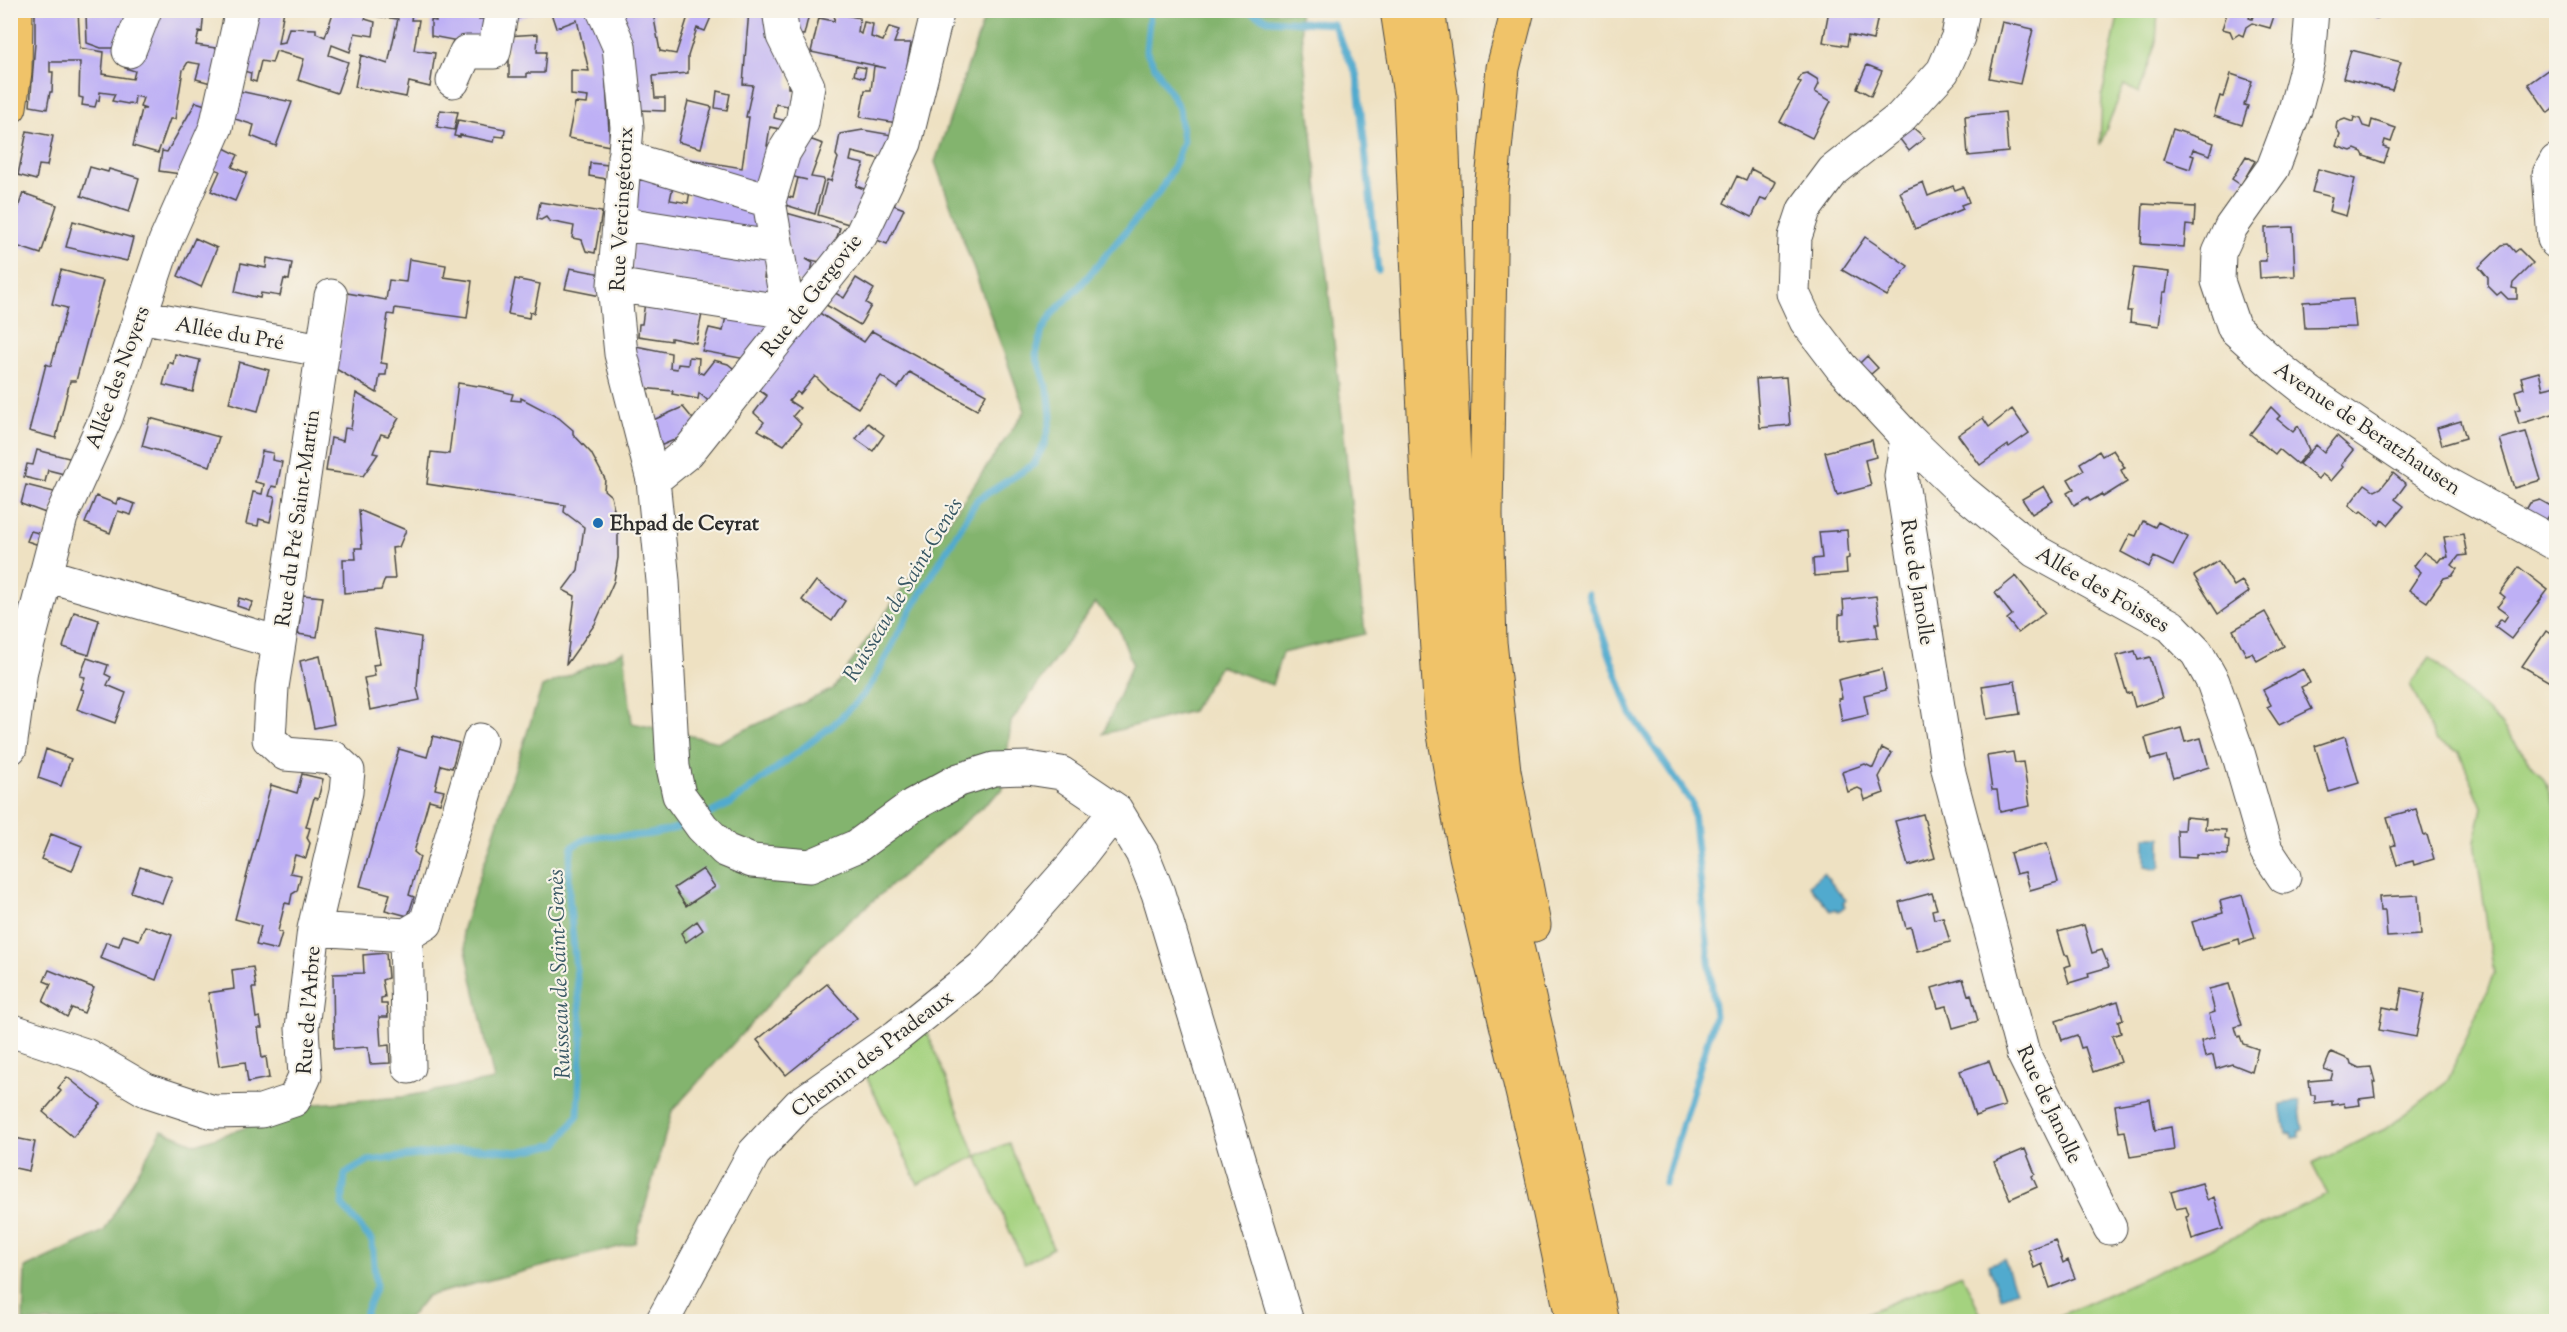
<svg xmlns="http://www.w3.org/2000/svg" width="2567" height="1332" viewBox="0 0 2567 1332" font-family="'Sorts Mill Goudy',serif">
	<rect width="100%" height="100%" fill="#f7f3e8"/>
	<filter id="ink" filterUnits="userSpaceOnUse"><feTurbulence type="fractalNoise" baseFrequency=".0167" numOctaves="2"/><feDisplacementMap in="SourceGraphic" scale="12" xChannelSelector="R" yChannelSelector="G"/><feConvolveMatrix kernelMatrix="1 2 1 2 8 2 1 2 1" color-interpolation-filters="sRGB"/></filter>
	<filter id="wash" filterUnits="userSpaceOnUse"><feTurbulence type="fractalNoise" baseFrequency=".008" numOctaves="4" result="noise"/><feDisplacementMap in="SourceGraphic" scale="24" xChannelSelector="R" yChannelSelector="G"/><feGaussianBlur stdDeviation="1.35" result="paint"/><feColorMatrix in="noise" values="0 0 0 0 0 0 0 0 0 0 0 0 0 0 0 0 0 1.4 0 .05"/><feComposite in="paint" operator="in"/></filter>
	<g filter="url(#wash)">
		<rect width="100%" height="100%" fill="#eee1c2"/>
		<path fill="#a4d27f" stroke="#687e55" stroke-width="1.5" d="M2119,11H2158L2156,42L2139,93L2124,85L2100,145L2102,96Z
			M2430,657L2501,725L2545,781L2556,811V1321H2048L2328,1195L2312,1164L2385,1129L2448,1080L2494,974L2475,841L2482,807L2459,752L2436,741L2410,684Z
			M925,1026L976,1156L1009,1143L1053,1248L1024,1264L977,1156L918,1184L863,1070Z
			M1962,1274L1984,1321H1847Z"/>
		<path fill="#83b46e" stroke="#57704c" stroke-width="1.5" d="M994,10L1299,11L1365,634L1282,653L1272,685L1220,666L1192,711L1103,734L1132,664L1119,629L1095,603L1011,722L1003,789L824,943L672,1111L635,1243L427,1296L407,1321L23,1322L25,1268L104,1231L162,1130L196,1144L317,1104L402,1097L494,1080L462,931L542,687L624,651L632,723L719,742L833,689L1025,411L935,162L984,19Z"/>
		<path fill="#51aace" stroke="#3e6a7c" stroke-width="1.5" d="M2145,837H2161V865L2157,869L2145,866Z
			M1823,873L1846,900L1843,903L1845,906L1839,911L1835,909L1831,911L1809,885Z
			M2299,1101L2303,1130L2299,1131L2300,1137L2293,1138L2292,1133L2286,1134L2281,1104Z
			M2004,1259L2016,1291L2001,1297L1988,1265Z"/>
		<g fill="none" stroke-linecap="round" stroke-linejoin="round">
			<path stroke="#51aace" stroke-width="7" d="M1247,10L1268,20L1333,24L1357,76L1378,270
				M1588,594L1631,714L1692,803L1715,1016L1665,1183
				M704,816L730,804L833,725L858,701L874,680L908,615L977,500L1034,464L1045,443L1051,417L1049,395L1036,355L1042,331L1053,313L1079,287L1161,190L1177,160L1183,141L1179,108L1146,51L1150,10
				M362,1322L376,1286L372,1241L342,1205L345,1174L368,1161L476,1148L518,1152L557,1144L578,1115L582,1031L569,897V868L572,847C590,833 611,836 632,836C650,835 672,831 689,823"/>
		</g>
		<g id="blocks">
			<path fill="#beb0f5" d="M35,10H78L80,48L104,52L102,74L133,79L135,71L125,68L150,10H204L202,32L199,31L196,45L230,50L222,86L196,79L200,64L188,62L183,70L175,119H170L158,153L133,146L142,109H146L140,107L143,98L135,96L134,104L129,103L128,104L112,101L115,94L100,92L99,101L97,100L95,107L82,105L83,98L79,97L80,62H50V72H53L52,92H50L47,109L30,106L35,43Z
				M104,10H141L121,48H101L87,43L86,14Z
				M247,10H284L278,43L285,42L289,28L316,29V33L325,37L334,10H368L365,19L375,22L373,36L355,33L350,52L332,45L329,55L348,62L337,93L298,80L304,59L276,51L272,63L261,61L256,82L250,80L251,73L236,69Z
				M376,10H403L412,14L411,20H419L414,50L435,53L430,87L409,82L406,97L355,87L361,55L388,64L398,19L375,16Z
				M436,10H480L479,19L494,18L490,47L431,36V20L436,21Z
				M508,10H543V11L508,21Z
				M550,10H590L602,22L610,146L568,138L575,103L587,104L588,97L571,95V70L589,71L577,20L556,28Z
				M620,10H665L653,13L660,51L676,54L690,10H714L705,31L697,28L688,56V73L653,76L655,98H665V111L638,110L633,88L639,81Z
				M749,10H775L788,61V88H794L793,107L776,104L774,118L787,121L785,130L770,127L767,146L778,148L764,191L677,157L742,168L749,117H746L753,85L743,84Z
				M791,10H810L804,35L791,34Z
				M1829,10H1850L1878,16L1873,40L1849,35L1847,46L1823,42Z
				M2228,10H2248L2251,12L2249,18L2252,19L2255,10H2276L2270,28L2252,23L2246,27L2243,36L2239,34L2233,38L2230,31L2222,29Z
				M2365,10H2382L2378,19L2364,13Z
				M835,13L860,18L858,32L861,34L864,22L873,24L871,37L883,41L889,27L899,30L894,43H911L897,123L860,117L865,90H871L874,66L886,68L811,52L819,18L834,21Z
				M2002,22L2033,29L2020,84L1989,78Z
				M538,34L537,52H546L544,73H527V77H509V53L505,36Z
				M2351,50L2401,62L2392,90L2343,78Z
				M2556,64L2555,100L2556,107L2548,113L2528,84Z
				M1867,65L1882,71L1871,96L1857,88Z
				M856,66L866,68L864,78L854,75Z
				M1807,73L1817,79L1819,84L1815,92L1831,101L1812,138L1780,122L1801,82L1798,81L1802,74Z
				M2231,74L2252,81L2244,105L2248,106L2242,125L2214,116L2220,96L2224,97Z
				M239,91L292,102L276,146L251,136L254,125L232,118Z
				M717,91L730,94L727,110L715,108Z
				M688,101L712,107L701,148L678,142Z
				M196,102L215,108L188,175L159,171L162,151L167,152Z
				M440,110L458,112L454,130L437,127Z
				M2005,112L2008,152L1968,156L1965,116Z
				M2354,117L2360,119L2363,126L2370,128L2372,120L2396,128L2391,142L2385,140L2383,147L2389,149L2384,163L2364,156L2362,152L2355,149L2351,151L2336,146L2340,134L2336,128L2337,122L2345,119L2353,122Z
				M458,120L505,129L504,137L495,136L494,142L460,135V137L454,136Z
				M1909,124L1925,138L1909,151L1896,134Z
				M2173,129L2214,143L2210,155L2193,149L2191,155L2194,156L2190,169L2163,160Z
				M863,130L892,135L884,160L852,152L850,161L864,164L856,186L867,190L852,225L818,215L827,180L831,181L838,158L836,155L840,134Z
				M27,131L53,136L47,166L39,165L36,180L18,175Z
				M812,140L823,144L811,177L824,179L815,214L779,203L781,195L793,198L798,178L807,180L786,175L806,142Z
				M222,147L238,155L232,167L247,173L235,201L211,191L220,171L212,168Z
				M2246,156L2255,161L2241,185L2232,179Z
				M590,163L608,165L607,179L589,176Z
				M90,167L108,172L109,169L139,178L129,212L81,196Z
				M1751,169L1776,182L1767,200L1761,198L1752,217L1724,203L1737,176L1746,180Z
				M2318,169L2355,179L2346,216L2329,211L2332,197L2312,192Z
				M638,172L673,186L670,200L688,203L690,191L760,202L771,240L635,216Z
				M1923,182L1928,196L1953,186L1955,190L1963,187L1969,202L1961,205L1963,209L1915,229L1900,192Z
				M23,193L57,205L41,254L10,244V232Z
				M540,202L602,212L595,253L586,251L582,240L572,238L574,226L549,221L546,217L541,220L537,219Z
				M886,202L904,209L887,244L867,236Z
				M2143,204L2195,207L2194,226L2186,225L2184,247L2141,244Z
				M783,212L840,228L833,249L825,263L806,259L813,263L808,285L793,280Z
				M73,221L133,238L127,261L66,247Z
				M2293,227L2295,276L2260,278L2259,261H2266L2265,228Z
				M634,230L768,254L764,278L777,281L779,294L631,280Z
				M1865,237L1908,266L1887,296L1842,270Z
				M195,238L217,248L201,287L178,276Z
				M2508,244L2515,252L2519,249L2533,263L2513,283L2512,288L2517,289V299H2508L2501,292L2497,295L2488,286V278L2479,267L2502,245Z
				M267,258L292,263L289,280L284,279L280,296L261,293L260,298L235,292L241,263L266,268Z
				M409,259L446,265L444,277L472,281L467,318L395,308L394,315L388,314L381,363L387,364L386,375H380L377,393L336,369L347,293L386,300L389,280L406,282Z
				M570,268L602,274L601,296L565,289Z
				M2134,268L2169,272L2166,292H2163L2159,326L2130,322L2131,311H2127Z
				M61,270L103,281L76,381H70L56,438L29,431L46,364L51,366L67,308L52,304Z
				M856,278L874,289L866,303L871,306L860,325L821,302L830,290L844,298Z
				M515,279L540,284L534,313L530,312L529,318L508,314Z
				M2353,299L2356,327L2305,328L2303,302Z
				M645,302L703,309L696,343L671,338V341L638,336L639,324H642Z
				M815,310L864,342L872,331L986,394L977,410L909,372L898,388L881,376L858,408L829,390L815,376L800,394L797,392L789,401L800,408L793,416L801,424L784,445L758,430L764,422L754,413L767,396L755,387Z
				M727,311L778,323L751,360L702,351L709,328L723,331Z
				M631,345L671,353L670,368L677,369L678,364L688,365L689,357L699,358L698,372L703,374L714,360L728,364L739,373L713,405L699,393L698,399L672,394L673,391L641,388Z
				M175,354L200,360L193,392L163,385L169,362L173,364Z
				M1867,356L1878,368L1871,374L1859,364Z
				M239,362L269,370L258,411L229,403Z
				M2539,372L2543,389L2556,386V413L2519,424L2515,410L2520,409L2515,391L2524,388L2521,377Z
				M1786,377L1790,425L1760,428L1756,379Z
				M458,383L485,387L513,394L511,400L521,401V398L559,418L573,430V434L591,453L605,479L604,490L611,496L618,527V558L614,581L595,624L566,665L575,596L563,590L578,570L584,527L564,512L565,505L427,484L431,452L449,454Z
				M356,393L399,418L388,436L381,434L373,453L378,454L363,476L326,471L331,438L343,441L345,428L351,429Z
				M683,407L697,424L686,435L660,446L651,421Z
				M2271,407L2280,416L2277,419L2293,432L2298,426L2309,450L2297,464L2279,449L2275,454L2250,434Z
				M2012,409L2029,433L2009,447L2008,445L1980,465L1958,435L1983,418L1989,427Z
				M150,418L219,437L210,466L142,446Z
				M2461,421L2466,438L2442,445L2437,428Z
				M868,423L884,435L873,451L856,439Z
				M2526,432L2541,480L2514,488L2499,439Z
				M2337,436L2353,450L2341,465L2343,467L2331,481L2322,474L2318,479L2299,464L2316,445L2324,452Z
				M1872,440L1876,457L1865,460L1871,486L1837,495L1825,452Z
				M37,450L73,459L68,475L48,470L45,482L24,477L27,464L33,465Z
				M2113,450L2125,468L2121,470L2127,482L2103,497L2102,494L2090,501L2088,497L2074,505L2067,493L2074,489L2068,479L2084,470L2080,463L2099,451L2102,456Z
				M262,451L273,453L272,460L282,462L277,487L272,486L269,496L275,497L270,522L259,519L258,526L246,524L253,492L262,494L264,484L255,482Z
				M2393,473L2406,484L2395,499L2404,506L2388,525L2382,520L2379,525L2361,511L2359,513L2349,505L2365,484L2375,491L2381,488Z
				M26,485L58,493L51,515L21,504Z
				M2044,486L2053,501L2032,514L2022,499Z
				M96,496L116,504L118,498L135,504L131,515L118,511L110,533L85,523Z
				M2540,500L2551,506V513L2542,526L2523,515L2530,503Z
				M359,510L406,530L399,547L392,548L395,579H385L381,590L344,593L343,559H356L355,548H362Z
				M2143,521L2155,527L2158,522L2188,537L2173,566L2154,557L2149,567L2121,552L2130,534L2136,536Z
				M1847,530L1849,558L1846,559L1847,573L1814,576L1813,559L1822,558L1819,532Z
				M31,531L46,535L42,546L27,541Z
				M2463,534L2467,555L2459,556L2452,565L2457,569L2452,576L2444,578L2427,602L2409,590L2421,572L2414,566L2424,552L2438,562L2441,558L2448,557L2444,537Z
				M2218,561L2234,586L2242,581L2249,592L2218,614L2194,576Z
				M2519,567L2548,590L2511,639L2495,627L2501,619L2504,621L2508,615L2497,607L2505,597L2500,593Z
				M2016,576L2045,613L2018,633L2007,619L2012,615L1995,593Z
				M816,581L845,601L832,621L802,600Z
				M303,595L323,597L317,637L298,634Z
				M1876,596L1880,623H1876L1878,637L1839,642V615L1844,614L1843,600Z
				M239,598L253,602L249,610L237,606Z
				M74,612L99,620L89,655L63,647Z
				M2265,612L2284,646L2257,661L2252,653L2246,655L2233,630Z
				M374,629L421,637L417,688L420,700L370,710L364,678L375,676L373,665L380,664Z
				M2546,631L2556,638L2555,685L2522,666Z
				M2135,651L2138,660L2150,657L2162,698L2135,707L2131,692L2127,694L2116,656Z
				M320,656L334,724L314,728L300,661Z
				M87,658L108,665L105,674L111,677L107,685L126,693L115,723L77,709L84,690L81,689L85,677L80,676Z
				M1882,669L1886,690L1864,695L1868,715L1842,721L1838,699L1842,698L1838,680Z
				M2303,669L2310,683L2301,687L2312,709L2279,725L2267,707L2271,705L2263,690Z
				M2015,681L2020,714L1987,719L1982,686Z
				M2181,728L2185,742L2201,738L2209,767L2173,778L2166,756L2151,760L2145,738Z
				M433,736L459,743L452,768L441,765L435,789L444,791L440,803L429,800L414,852L420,857L409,895L414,897L408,916L385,910L390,894L360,886L399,749L427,757Z
				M2345,736L2359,783L2329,792L2315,746Z
				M1882,748L1892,753L1879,777L1884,793L1865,800L1862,790L1858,788L1848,792L1842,772L1865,764L1873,768Z
				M46,749L71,759L61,786L38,778Z
				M2013,752L2015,763L2023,762L2030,806L2000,812L1997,790H1992L1987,756Z
				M302,774L323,779L318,799L314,798L306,827L310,828L307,838L310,843L306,858L295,855L290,873L301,875L297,891L292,894L290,904L285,903L278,931L282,933L277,950L256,945L261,926L235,919L271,785L297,793Z
				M2416,809L2424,836L2427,835L2434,859L2414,865L2413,861L2397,865L2391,846L2395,845L2387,817Z
				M1923,814L1935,858L1908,866L1895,821Z
				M2185,817L2206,819L2205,829L2226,830L2225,839L2229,840L2228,855L2196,854V858L2178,857L2177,830H2184Z
				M51,834L82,846L72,871L41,859Z
				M2047,843L2058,882L2030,890L2025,872L2016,874L2010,853Z
				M140,867L172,877L162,903L131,892Z
				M703,869L715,887L686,906L674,888Z
				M1932,893L1937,909L1932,910L1934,919L1943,917L1950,942L1917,951L1911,927L1906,928L1899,902Z
				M2242,895L2255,939L2240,944L2239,939L2201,950L2192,922L2223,913L2220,901Z
				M2418,895L2421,935L2387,937L2385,911H2380L2379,897Z
				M697,921L703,930L686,942L681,933Z
				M2084,925L2092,953L2102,950L2109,967L2088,973L2089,977L2069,983L2064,967L2071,965L2068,955H2065L2058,932Z
				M145,926L172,935L156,980L100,958L106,942L119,946L123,935L139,940Z
				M386,953L388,978L382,980L385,997L381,998V1004H387L388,1017H379L381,1046L389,1045L390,1063L370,1064L368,1047L334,1049L333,974L364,973L363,955Z
				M253,967L256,988H252L256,1018L260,1017L262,1028H258L262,1058L266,1057L269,1078L248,1082L245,1062L219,1066L208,993L234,989L232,970Z
				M49,970L94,988L84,1013L72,1008L67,1017L43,1002L51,984L44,981Z
				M1963,979L1968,995L1971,994L1978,1021L1953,1028L1947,1006L1938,1008L1932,988Z
				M827,984L857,1018L786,1075L757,1040Z
				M2229,984L2242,1025L2235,1027L2238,1037L2240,1036L2243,1044L2258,1049L2252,1072L2232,1064L2216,1069L2213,1055L2205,1057L2201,1041L2215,1037L2209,1014L2215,1012L2209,989Z
				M2402,988L2425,993L2416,1037L2379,1030L2383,1007L2398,1010Z
				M2118,1001L2123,1019L2118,1021L2121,1033L2112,1036L2121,1062L2093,1072L2085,1047L2081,1048L2077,1035L2062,1040L2056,1021Z
				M2331,1052L2350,1060L2351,1064L2359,1068L2371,1067L2375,1082H2373L2375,1097L2359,1099L2360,1105L2345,1107L2344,1103L2332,1105V1101L2315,1103V1095H2311L2309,1081L2331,1079L2333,1072L2324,1069Z
				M1989,1061L2005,1106L1975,1116L1960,1071Z
				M67,1077L101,1104L73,1137L43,1112L61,1091L58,1088Z
				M2150,1099L2155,1130L2171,1127L2174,1150L2130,1157L2125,1131L2119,1132L2115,1105Z
				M10,1137L35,1142L29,1171L10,1167Z
				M2025,1149L2035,1174L2032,1176L2037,1187L2010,1199L1994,1162Z
				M2202,1183L2207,1200L2214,1197L2223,1229L2192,1239L2186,1217L2189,1216L2186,1207L2176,1209L2171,1192Z
				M2055,1240L2063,1263L2068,1260L2075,1278L2050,1288L2042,1264L2034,1268L2028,1250Z"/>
		</g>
	</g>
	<g filter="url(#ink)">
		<use href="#blocks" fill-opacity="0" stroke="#484642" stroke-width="1.5"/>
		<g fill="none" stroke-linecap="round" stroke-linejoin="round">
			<g stroke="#484642" stroke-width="35">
				<path id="minor" d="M603,10L619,46L627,127L614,285L621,354L653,480L663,581L673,767L679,795L702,827L725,850L752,861L810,866L857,846L913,805L959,780L994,769L1028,768L1061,773L1116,810L1142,853L1158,893L1287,1322
					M779,10L783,36L808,86L802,123L784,152L769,201L790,323
					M1963,10L1958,37L1943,71L1900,118L1833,171L1804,210L1795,237L1793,293L1806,321L1841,367L1907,438L1901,476L1948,769L2023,1053L2110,1228
					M2312,10L2308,61L2295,110L2273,168L2231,227L2219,253L2218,281L2234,328L2276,366L2310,393L2443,482L2556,544
					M129,51L145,10
					M453,81L466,52H494L502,10
					M624,157L769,201
					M2556,161L2549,174L2554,239L2556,242
					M619,223L777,248
					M614,285L788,312
					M140,316L321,350
					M1907,438L1962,491L2035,551L2171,626L2197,653L2213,682L2239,756L2266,850L2284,877
					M653,480L688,452L861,235L905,143L938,10
					M46,575L279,643L331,296
					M10,748L21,670L61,517L106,418L165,242L216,127L242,10
					M314,929L406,935L426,923L480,740
					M406,935L409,1067
					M10,1030L88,1056L146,1090L213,1112L261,1111L294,1100L305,1076L302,1028L314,929L346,792L348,771L334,758L285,754L269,739L272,687L279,643
					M662,1322L754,1153L799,1105L897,1036L983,967L1074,864L1116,810"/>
			</g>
			<g stroke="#484642" stroke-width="35">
				<path id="major" d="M10,107L15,72L16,10"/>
			</g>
			<g stroke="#484642" stroke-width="35">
				<path id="highway" d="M1397,10L1410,95L1427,481L1441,718L1466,856L1540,1167L1573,1322
					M1428,10L1441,95L1454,465L1470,717L1495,852L1567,1161L1602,1322
					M1518,10L1503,68L1491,191L1486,515L1490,642L1504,771L1534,925"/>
			</g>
			<use href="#minor" stroke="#fff" stroke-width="33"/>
			<use href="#major" stroke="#f0c369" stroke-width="33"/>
			<use href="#highway" stroke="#f0c369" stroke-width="33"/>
		</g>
	</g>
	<circle fill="#1f6fb2" stroke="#f7f3e8" stroke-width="2" cx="598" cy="523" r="6"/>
	<g text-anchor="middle" stroke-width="4.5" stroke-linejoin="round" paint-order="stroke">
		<g font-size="21" fill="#2b2b2b" stroke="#f7f3e8">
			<text transform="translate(621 209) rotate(-87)" y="7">Rue Vercingétorix</text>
			<text transform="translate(811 295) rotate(-52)" y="7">Rue de Gergovie</text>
			<text transform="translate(230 333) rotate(10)" y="7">Allée du Pré</text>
			<text transform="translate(117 377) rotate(-70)" y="7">Allée des Noyers</text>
			<text transform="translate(2368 428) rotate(34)" y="7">Avenue de Beratzhausen</text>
			<text transform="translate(297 518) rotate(-82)" y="7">Rue du Pré Saint-Martin</text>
			<text transform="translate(1918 582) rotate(81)" y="7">Rue de Janolle</text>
			<text transform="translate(2103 589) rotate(30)" y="7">Allée des Foisses</text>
			<text transform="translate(308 1010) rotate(-86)" y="7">Rue de l'Arbre</text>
			<text transform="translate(872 1053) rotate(-37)" y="7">Chemin des Pradeaux</text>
			<text transform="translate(2050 1104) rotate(65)" y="7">Rue de Janolle</text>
		</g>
		<g font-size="21" font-weight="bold" fill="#2b2b2b" stroke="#f7f3e8" text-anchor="start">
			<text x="610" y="530">Ehpad de Ceyrat</text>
		</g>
		<g font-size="22" font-style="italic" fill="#385764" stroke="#f7f3e8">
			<text transform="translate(902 589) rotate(-59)" y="8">Ruisseau de Saint-Genès</text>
			<text transform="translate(558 974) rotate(-92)" y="8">Ruisseau de Saint-Genès</text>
		</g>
	</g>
	<rect width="2567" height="1332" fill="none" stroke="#f7f3e8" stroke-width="36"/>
</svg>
